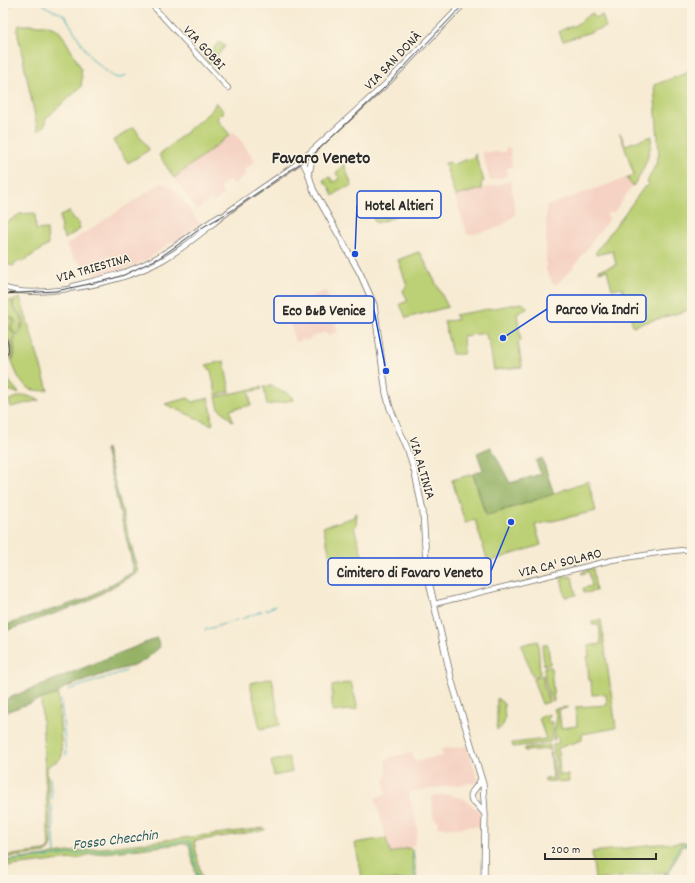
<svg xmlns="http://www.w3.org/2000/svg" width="695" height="883" viewBox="0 0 695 883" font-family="Dekko,sans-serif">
	<rect width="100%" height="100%" fill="#fcf5e5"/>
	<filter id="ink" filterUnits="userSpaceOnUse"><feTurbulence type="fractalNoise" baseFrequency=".025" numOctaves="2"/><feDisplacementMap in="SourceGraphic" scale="8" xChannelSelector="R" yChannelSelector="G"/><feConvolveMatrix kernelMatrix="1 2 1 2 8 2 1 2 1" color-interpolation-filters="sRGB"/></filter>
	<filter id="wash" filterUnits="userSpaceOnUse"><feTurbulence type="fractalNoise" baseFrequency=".012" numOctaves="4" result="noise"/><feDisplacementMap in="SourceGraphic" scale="16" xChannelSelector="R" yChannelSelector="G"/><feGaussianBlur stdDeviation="0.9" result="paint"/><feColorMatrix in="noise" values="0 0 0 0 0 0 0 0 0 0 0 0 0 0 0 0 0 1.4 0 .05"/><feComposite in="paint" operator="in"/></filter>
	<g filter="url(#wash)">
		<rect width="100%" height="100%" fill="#f7ebd3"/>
		<path fill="#f5d2c3" d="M234,132L256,161L244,170L247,174L233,184L230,180L220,188L224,194L214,202L211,199L197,210L174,178Z
			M507,148H510L512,167L507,168V176L490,181L482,152H504Z
			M626,178L633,186L613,213H608L607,216L610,218L572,269L557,284H553L546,270V206Z
			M511,181L515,215L500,227L474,234H467L455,196Z
			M161,183L171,187L176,191L199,223L198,225L175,243L173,241L149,258L136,265L105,275L97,276L87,271L73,257L66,245Z
			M326,290L338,332L327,335L325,332L311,337V339L305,341L304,339L295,342L286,308Z
			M467,746L479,782L408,792L418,830L414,846L390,853L375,798L386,795L384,780L387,775L386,760L390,759V757L412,753L414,761L443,756L441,749Z
			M453,794V796L464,799L478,810L480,813L481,826L452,828L437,827L438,821L433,818L432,796Z"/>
		<path fill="#bcd074" stroke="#747e50" d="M593,13L595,18L602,15L606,27L563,41L559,32C565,27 571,28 577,24C583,21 585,16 593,13Z
			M19,25H46L57,29L63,36L81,68L82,79L81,87L45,119L46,124L38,131L17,30Z
			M219,42L225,46L210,64L205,58Z
			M692,71V309L633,326L622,287L612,289L607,270L599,272V270L616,265L613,251L596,255V252L645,186L647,187L649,184L647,182L656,164L659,154L654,85Z
			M216,102L224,112L217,119L230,135L174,178L159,155L212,110Z
			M134,127L149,150L128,163L113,141Z
			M620,133L625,145L652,136C650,155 644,171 633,186L626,178L634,175Z
			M475,154L484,181L481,183L482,189L455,196L445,163L450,162L451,165L475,157Z
			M344,164L352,186L340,190L333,196L329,187L323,180L330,177L333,182L340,179L336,173Z
			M385,197L395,217L376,223L366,205Z
			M69,211L73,220H77L80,229L65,239L61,231L60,216Z
			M35,213L36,230L47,229L48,245L22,262L19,260L13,266L3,262V225L20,214Z
			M418,252L421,254L448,307L406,318L400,304L408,301L403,291L407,285L398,260Z
			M19,297H20L48,390C25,394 18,380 12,361C17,354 13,348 14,340C19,332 26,327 22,316C17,311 12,309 14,300L19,299Z
			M12,300L13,308L20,316L22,319L21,327L16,335L11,328L15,323V320L13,318H9L13,319L14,321L10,328L15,336L12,341C13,348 16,353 11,360V347L3,323V307L7,302Z
			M522,303L528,308L517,314L521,341L518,342L522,367L494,370L489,341L487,340L486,333L463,336L464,352L463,354H452L444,321L457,320L455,315Z
			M224,361L230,392L221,393V394L216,395L211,371L206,365Z
			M3,365L9,381L19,393H17L3,388Z
			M272,386L291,395L293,400L267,405L264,387Z
			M261,387L262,389L249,392L251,405L230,410L233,422C228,418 225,412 219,409L216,397Z
			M24,395L40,400L11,407L9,400Z
			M188,398L193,402L208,398L212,413L211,418L213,423L212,425L165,404Z
			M473,474L486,516L527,503L588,481L596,511L535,525L541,545L488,562L475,520L465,523L452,480Z
			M357,513L356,526L354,527L366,569L336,579L323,527L354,517V514Z
			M593,568L596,591L584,593L583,588L592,586L589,572L581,574L583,571Z
			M564,575L565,577L569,576L572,577L576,595L565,597L561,576Z
			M601,620L616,728L582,734V740L558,748L560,775H568L569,781L557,782L553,744L559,743L557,736H554L555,740H553L557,717L554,709L568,707V708L559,709L561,728L577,726L576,707L607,705L606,694L592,695L591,680H589L587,657H589L588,646L601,644L599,625H592V621Z
			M538,641L540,674L533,677L521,645Z
			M542,645H548L550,664L544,665Z
			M544,667H551L554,701H551L545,683Z
			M543,675V683L549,702L542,704L533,679Z
			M272,678L280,725L260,729L250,683Z
			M351,682L358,709L332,712V686Z
			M58,694L62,756C59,763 50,762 47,768L52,844L50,849L45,853L3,858V856L45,851L48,850L49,847L41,699Z
			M497,698L504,704C504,714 508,725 497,730Z
			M549,714L547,720L549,722H552L553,730L550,742L513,747L512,743L546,739L539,718Z
			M550,745L555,781L545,782V779L553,778L550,749L525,751V748Z
			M289,758L292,772L274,776L271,761Z
			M264,828L265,830L194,841L202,880H197L189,844H181L87,855L80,858L3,867V861L46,856L53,854Z
			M386,838L390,853L409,848L413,851L417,880H344L362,877L355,843Z
			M692,842V844L681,847L671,869L664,880H660L666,872L595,880L592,852L645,846V845Z"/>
		<path fill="#95b266" stroke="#606e48" d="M491,447L510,483L541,474L536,461L542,458L554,494L486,516L473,474L483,470L477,453Z
			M106,448L138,572L87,602L3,632V626L85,599L133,572L131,558L105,450Z
			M157,638L160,647L146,659L136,665L110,672L64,688L58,694L41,699L3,713V708L6,706L4,700Z"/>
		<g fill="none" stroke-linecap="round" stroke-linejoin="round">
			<path stroke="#39abb2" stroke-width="1" d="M42,3C49,11 57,10 65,16L88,54L95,62L114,77L121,78L126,75
				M3,8L9,7L14,3
				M266,610L275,606
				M242,619L262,611
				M205,630L237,620
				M68,690L126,671
				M61,700L66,755
				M50,778L52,799
				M52,805L55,852
				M413,851L412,863L415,880
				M3,862L188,841L191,843L199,880
				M358,880H366
				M662,880L670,868L678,847L682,845L692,843"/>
		</g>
	</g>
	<g filter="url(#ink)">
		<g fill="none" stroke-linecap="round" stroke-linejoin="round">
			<g stroke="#726e66" stroke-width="6">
				<path id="minor" d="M150,3L228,88
					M73,286C100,279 126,274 150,261C175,249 196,229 220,216
					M3,287C23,294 39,292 60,290C95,286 130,278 161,261C187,247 209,226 232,209C255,192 279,177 302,160
					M434,604L612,560L664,552L692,549"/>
			</g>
			<g stroke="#726e66" stroke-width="7">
				<path id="major" d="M464,3L386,84L302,160L308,172L313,189L360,273L374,305L386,393L390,408L407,448L415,473L423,512L426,561L429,582L452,682L483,784L485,815L484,880
					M310,169L313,151
					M481,778C479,788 468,791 472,800L476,803L485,814"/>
			</g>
			<use href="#minor" stroke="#fff" stroke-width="4.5"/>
			<use href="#major" stroke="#fff" stroke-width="5.5"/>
			<path stroke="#2b2b2b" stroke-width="1" d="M3,294L56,291L108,280L124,275L159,258L203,227L231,211L315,153L383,89L465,3
				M3,329C6,339 14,352 3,358"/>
		</g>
	</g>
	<g text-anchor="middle" stroke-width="3" stroke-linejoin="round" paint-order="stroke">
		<g font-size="14" fill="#2b2b2b" stroke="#fcf5e5">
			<text transform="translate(205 47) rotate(47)" y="5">VIA GOBBI</text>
			<text transform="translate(392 60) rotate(-46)" y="5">VIA SAN DONÀ</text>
			<text transform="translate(93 267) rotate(-16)" y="5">VIA TRIESTINA</text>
			<text transform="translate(423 468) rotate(74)" y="5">VIA ALTINIA</text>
			<text transform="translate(560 562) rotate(-14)" y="5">VIA CA' SOLARO</text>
		</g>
		<g font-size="15" font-style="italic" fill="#315e61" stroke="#fcf5e5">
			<text transform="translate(115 839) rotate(-7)" y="5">Fosso Checchin</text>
		</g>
		<g font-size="18" font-weight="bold" fill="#2b2b2b" stroke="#fcf5e5">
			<text x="321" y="163">Favaro Veneto</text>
		</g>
	</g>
	<path fill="none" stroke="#1d4ed8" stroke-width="1.5" d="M355 254L357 205M503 338L547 309M386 371L374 310M511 522L491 571"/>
	<g fill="#1d4ed8" stroke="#fcf5e5" stroke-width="1.5">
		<circle cx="355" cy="254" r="4"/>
		<circle cx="503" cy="338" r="4"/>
		<circle cx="386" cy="371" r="4"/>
		<circle cx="511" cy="522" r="4"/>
	</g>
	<g fill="#fcf5e5" stroke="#1d4ed8" stroke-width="1.5">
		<rect x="357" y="191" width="84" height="27" rx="4"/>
		<rect x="547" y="295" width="99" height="27" rx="4"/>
		<rect x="274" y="296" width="100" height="27" rx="4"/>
		<rect x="328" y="558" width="163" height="27" rx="4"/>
	</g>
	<g font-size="15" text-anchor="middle" font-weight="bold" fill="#2b2b2b">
		<text x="399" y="210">Hotel Altieri</text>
		<text x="597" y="314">Parco Via Indri</text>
		<text x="324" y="315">Eco B&amp;B Venice</text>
		<text x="410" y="577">Cimitero di Favaro Veneto</text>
	</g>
	<rect width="695" height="883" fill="none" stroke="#fcf5e5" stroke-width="16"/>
	<path d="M545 853v6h111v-6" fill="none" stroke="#2b2b2b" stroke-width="2"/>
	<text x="551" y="853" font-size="12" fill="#2b2b2b" stroke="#fcf5e5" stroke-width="3" paint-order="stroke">200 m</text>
</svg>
